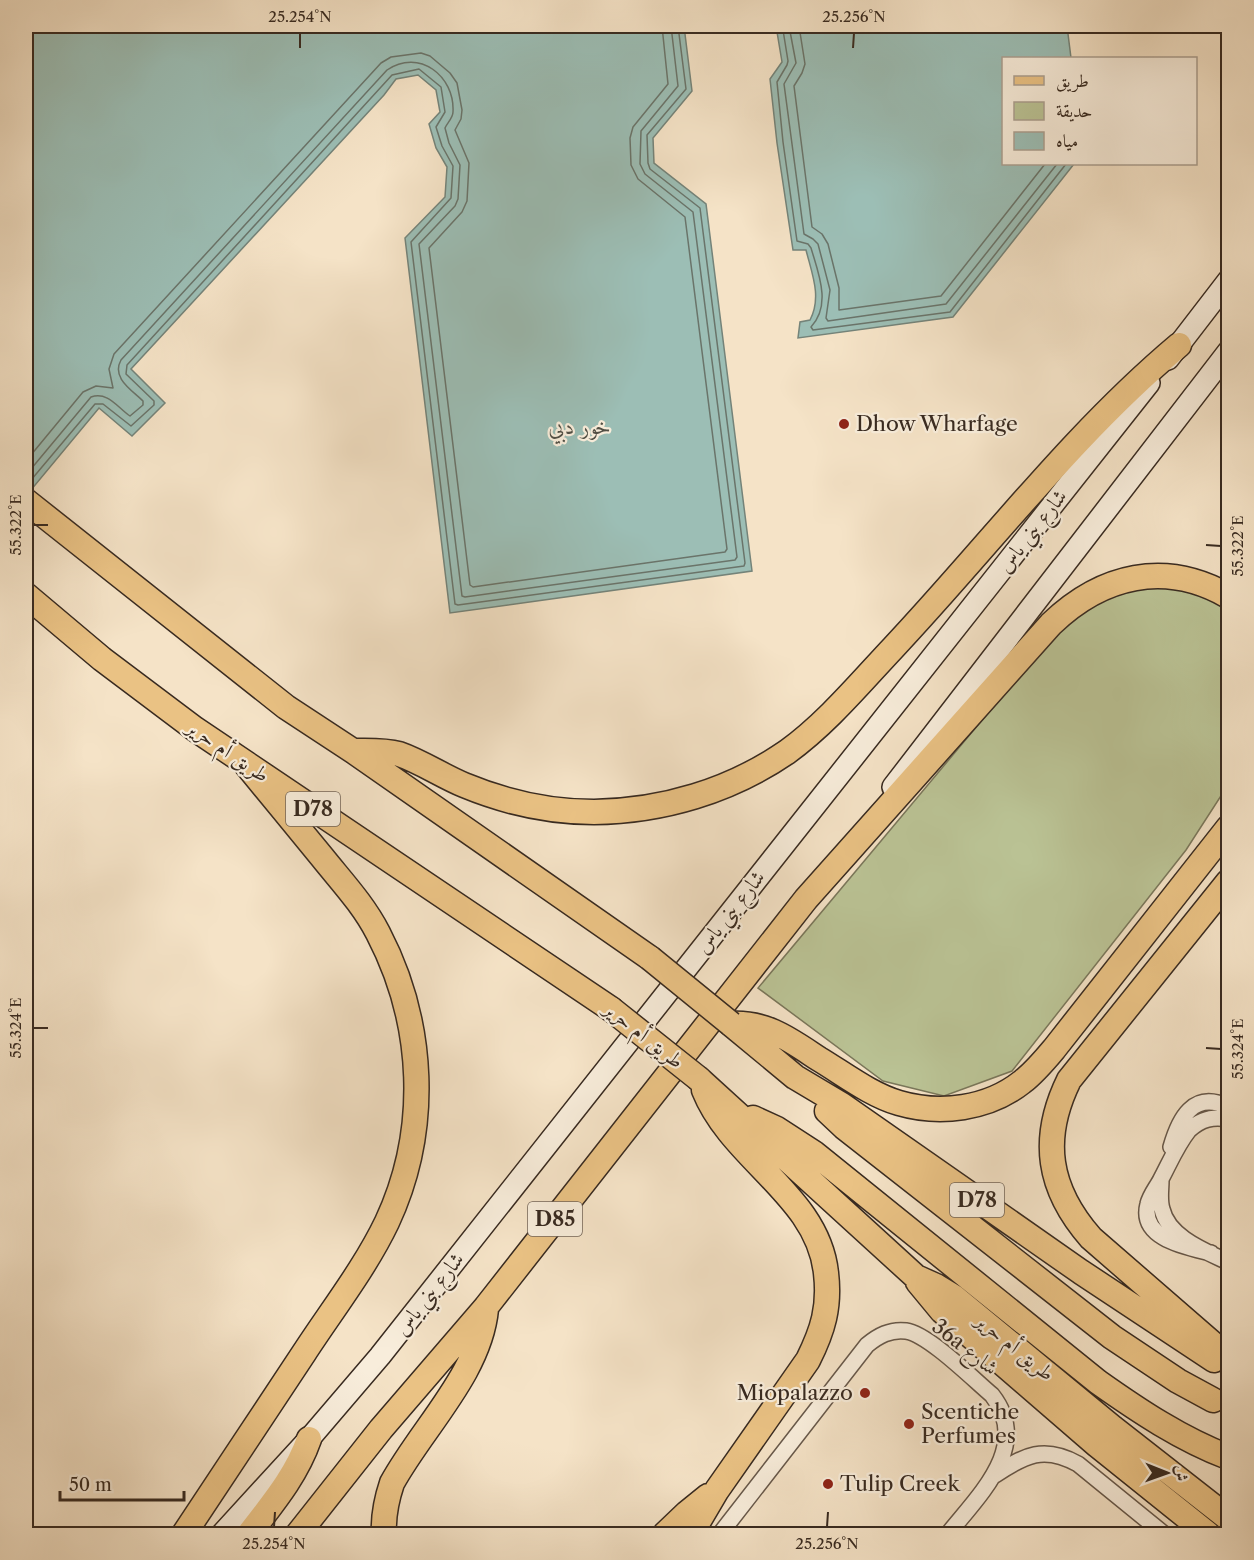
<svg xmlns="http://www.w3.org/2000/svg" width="1254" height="1560" viewBox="0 0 1254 1560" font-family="'Libre Caslon Text',Amiri,serif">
	<rect width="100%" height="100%" fill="#f5e3c7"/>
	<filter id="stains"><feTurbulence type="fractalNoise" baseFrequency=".00333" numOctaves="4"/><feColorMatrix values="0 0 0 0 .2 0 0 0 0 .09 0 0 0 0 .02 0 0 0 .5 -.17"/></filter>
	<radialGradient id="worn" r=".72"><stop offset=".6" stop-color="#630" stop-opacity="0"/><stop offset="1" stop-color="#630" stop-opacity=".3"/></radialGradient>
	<path fill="#bbc496" stroke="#7a775b" stroke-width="1.5" d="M1161,580L1228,607V785L1186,850L1012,1071L944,1096L883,1081L758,988L1080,603Z"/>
	<path fill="#9cbeb5" stroke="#748379" stroke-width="1.5" d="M26,26H684L692,91L653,138L654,163L706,204L752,571L450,613L405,238L445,197L447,167L436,148L429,124L440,112L436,90L418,75L396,79L384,95L131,369L165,403L132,436L99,408L26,496Z
		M762,26H1067L1071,58H1004V164H1074L953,317L798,338L800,322L810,320C822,297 812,274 806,250H793L777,143L770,79L782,62L777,32H761Z"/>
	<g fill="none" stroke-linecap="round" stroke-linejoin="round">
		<path stroke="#6a746a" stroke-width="1.5" d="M768,26H778L783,30L788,61L787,65L777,82L783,142L797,241L808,244L811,248C818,272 832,305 811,327L813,330L950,312L1066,164
			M789,26L796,63L784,84L804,234L813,239L818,244L830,290L826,318L828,321L946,304L1057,164
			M799,26L805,64L802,73L794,86L812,227L822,234L828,244L839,288V310L941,296L1045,164
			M26,461L83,392L96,386L113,388L109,369L114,354L381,63L391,57L421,53L430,56L450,73L457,83L462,110L461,119L455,130L469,163L467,201L462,212L429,248L470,585L473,587L725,552L727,549L685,217L638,179L631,165L630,138L633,127L668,84L662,26
			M26,475L91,397C108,391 118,408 130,416L143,405V401C132,390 111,378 121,360L387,70C419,48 455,76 453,112C453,118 447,123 445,128L449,143L460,165L458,199L455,206L419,244L462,596L465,597L735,560L737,557L693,212L645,174L640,164L641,131L678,86L671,26
			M26,486L95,404H103L131,426L154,405V401L126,374L127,365L392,75L419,69L441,87L445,112L436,127L442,146L453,166L451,198L411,242L455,604L458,605L744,566L745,563L700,208L650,169L648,163L647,135L686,89L678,26"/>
		<g stroke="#67584a" stroke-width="18">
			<path id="minor" d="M1171,1147C1179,1119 1193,1090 1228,1107
				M1161,1180C1161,1190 1159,1200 1162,1209C1168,1237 1205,1251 1228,1262
				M1211,1253C1187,1247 1139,1239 1148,1204C1150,1195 1157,1187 1161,1179C1170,1162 1177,1145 1189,1130C1201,1119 1213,1116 1228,1119
				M995,1475C1025,1455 1044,1445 1078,1464L1164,1534
				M720,1534L867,1345C878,1336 890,1329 906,1331C928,1334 973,1379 992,1395C1032,1446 979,1495 948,1534"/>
		</g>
		<g stroke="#382a20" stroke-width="24">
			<path id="secondary" d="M1168,359L1228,281
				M893,787L1228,352
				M222,1534L309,1439L380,1356L1149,383"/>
		</g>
		<g stroke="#382a20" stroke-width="27">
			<path id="primary" d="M26,501L286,707L353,751L650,958
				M26,595L102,659L195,729L611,1009
				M353,751C368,751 384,750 399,754C422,762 442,776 464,785C505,802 549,812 594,812C663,811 730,791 787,752C827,723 860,683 893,648C988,547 1072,435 1179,345
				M1228,882L1069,1080C1040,1139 1048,1189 1091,1238L1228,1357
				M731,1024C767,1022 790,1040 819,1059C844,1074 871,1095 899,1103C940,1115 988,1109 1022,1082C1034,1073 1044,1061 1054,1049L1228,828
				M731,1024L795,1077L842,1105L1081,1272L1214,1360
				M699,1079L916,1277L936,1286L954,1297L1113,1428L1228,1518
				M827,1111L844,1127L1112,1337L1178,1381L1213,1400
				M753,1118L777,1129L814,1153L1098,1382C1139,1411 1181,1439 1228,1457
				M918,1282L942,1311L1097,1445L1208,1534
				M184,1534C224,1474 264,1413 304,1353C332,1310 365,1268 387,1222C430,1130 425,1023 378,933C363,904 342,882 322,857C296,825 270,794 244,762
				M249,1534C272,1504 296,1476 309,1439
				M298,1534L381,1429L486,1307L806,899L1051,624C1102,575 1165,560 1228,596
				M384,1534C383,1516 386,1501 392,1483C422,1428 480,1373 486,1309
				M665,1534L687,1513L708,1496
				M691,1534L717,1490L808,1360C823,1330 830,1307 826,1273C818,1196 732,1160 704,1090"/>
		</g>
		<use href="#minor" stroke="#f8eddb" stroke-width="15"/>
		<use href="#secondary" stroke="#f8eddb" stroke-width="21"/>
		<use href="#primary" stroke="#eac284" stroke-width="24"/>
		<g stroke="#382a20" stroke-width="27" stroke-linecap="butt">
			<path id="primary-bridge" d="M650,958L731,1024
				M611,1009L699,1079"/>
		</g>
		<use href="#primary-bridge" stroke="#eac284" stroke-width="24"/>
	</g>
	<path fill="none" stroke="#382a20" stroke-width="2" d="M300,48V33M853,48L854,33M33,525H48M1206,545L1221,546M33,1028H48M1206,1048L1221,1049M274,1527L275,1512M827,1527L828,1512"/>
	<g fill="#8f2418" stroke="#f8eddb" stroke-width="2">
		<circle cx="844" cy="424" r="6"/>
		<circle cx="865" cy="1393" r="6"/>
		<circle cx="909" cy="1424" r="6"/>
		<circle cx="828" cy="1484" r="6"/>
	</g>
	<g text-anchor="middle" stroke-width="4.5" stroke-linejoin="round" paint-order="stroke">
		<g fill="#f8eddb" stroke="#726458" stroke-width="1.5">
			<rect x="286" y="792" width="54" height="34" rx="4.5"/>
			<rect x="950" y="1183" width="54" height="34" rx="4.5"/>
			<rect x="528" y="1202" width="54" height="34" rx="4.5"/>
		</g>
		<g font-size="20" font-weight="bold" fill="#382a20">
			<text x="313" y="816">D78</text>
			<text x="977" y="1207">D78</text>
			<text x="555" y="1226">D85</text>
		</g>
		<g font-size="21" fill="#382a20" stroke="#f8eddb" text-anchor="start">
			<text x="856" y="431">Dhow Wharfage</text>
			<text x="853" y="1400" text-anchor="end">Miopalazzo</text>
			<text x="921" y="1419">Scentiche<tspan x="921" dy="24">Perfumes</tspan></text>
			<text x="840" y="1491">Tulip Creek</text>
		</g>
		<g font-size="21" fill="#382a20" stroke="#f8eddb">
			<text transform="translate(1032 531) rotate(-52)" y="7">شارع بني ياس</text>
			<text transform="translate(228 751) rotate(34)" y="7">طريق أم حرير</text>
			<text transform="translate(730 912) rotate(-52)" y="7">شارع بني ياس</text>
			<text transform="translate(644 1035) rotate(38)" y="7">طريق أم حرير</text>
			<text transform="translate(429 1294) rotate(-52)" y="7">شارع بني ياس</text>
			<text transform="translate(965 1347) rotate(38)" y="7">36a شارع</text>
			<text transform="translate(1015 1347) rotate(39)" y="7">طريق أم حرير</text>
		</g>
		<g font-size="22" font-style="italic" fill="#514f45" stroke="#f8eddb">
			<text x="580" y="434">خور دبي</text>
		</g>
	</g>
	<rect width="1254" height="1560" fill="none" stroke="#f5e3c7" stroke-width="66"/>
	<rect x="1002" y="57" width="195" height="108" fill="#f8eddb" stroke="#ab9f90" stroke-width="1.5"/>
	<rect x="1014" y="76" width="30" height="9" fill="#eac284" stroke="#ab9f90" stroke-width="1.5"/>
	<text x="1056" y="87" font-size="18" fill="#382a20">طريق</text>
	<rect x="1014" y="102" width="30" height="18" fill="#bbc496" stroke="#ab9f90" stroke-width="1.5"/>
	<text x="1056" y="117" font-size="18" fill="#382a20">حديقة</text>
	<rect x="1014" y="132" width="30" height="18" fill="#9cbeb5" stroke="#ab9f90" stroke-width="1.5"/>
	<text x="1056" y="147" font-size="18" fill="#382a20">مياه</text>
	<g transform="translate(1167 1473) rotate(91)" stroke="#f8eddb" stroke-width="4.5" paint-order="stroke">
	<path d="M0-4.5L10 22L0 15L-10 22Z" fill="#382a20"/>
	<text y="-9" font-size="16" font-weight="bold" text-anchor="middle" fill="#382a20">ش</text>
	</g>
	<path d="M60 1491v9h124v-9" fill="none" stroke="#382a20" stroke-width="3"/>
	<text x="69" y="1491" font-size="18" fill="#382a20" stroke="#f8eddb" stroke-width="4.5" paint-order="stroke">50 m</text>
	<rect x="33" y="33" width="1188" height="1494" fill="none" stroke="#382a20" stroke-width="2"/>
	<g font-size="15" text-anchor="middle" fill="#382a20">
		<text x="300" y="22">25.254°N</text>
		<text x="854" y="22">25.256°N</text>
		<text transform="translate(16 525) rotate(-90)" y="5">55.322°E</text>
		<text transform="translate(1238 546) rotate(-90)" y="5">55.322°E</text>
		<text transform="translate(16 1028) rotate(-90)" y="5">55.324°E</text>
		<text transform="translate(1238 1049) rotate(-90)" y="5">55.324°E</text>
		<text x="274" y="1549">25.254°N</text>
		<text x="827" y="1549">25.256°N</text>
	</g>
	<rect width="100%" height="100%" filter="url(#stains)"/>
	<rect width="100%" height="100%" fill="url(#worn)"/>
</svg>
